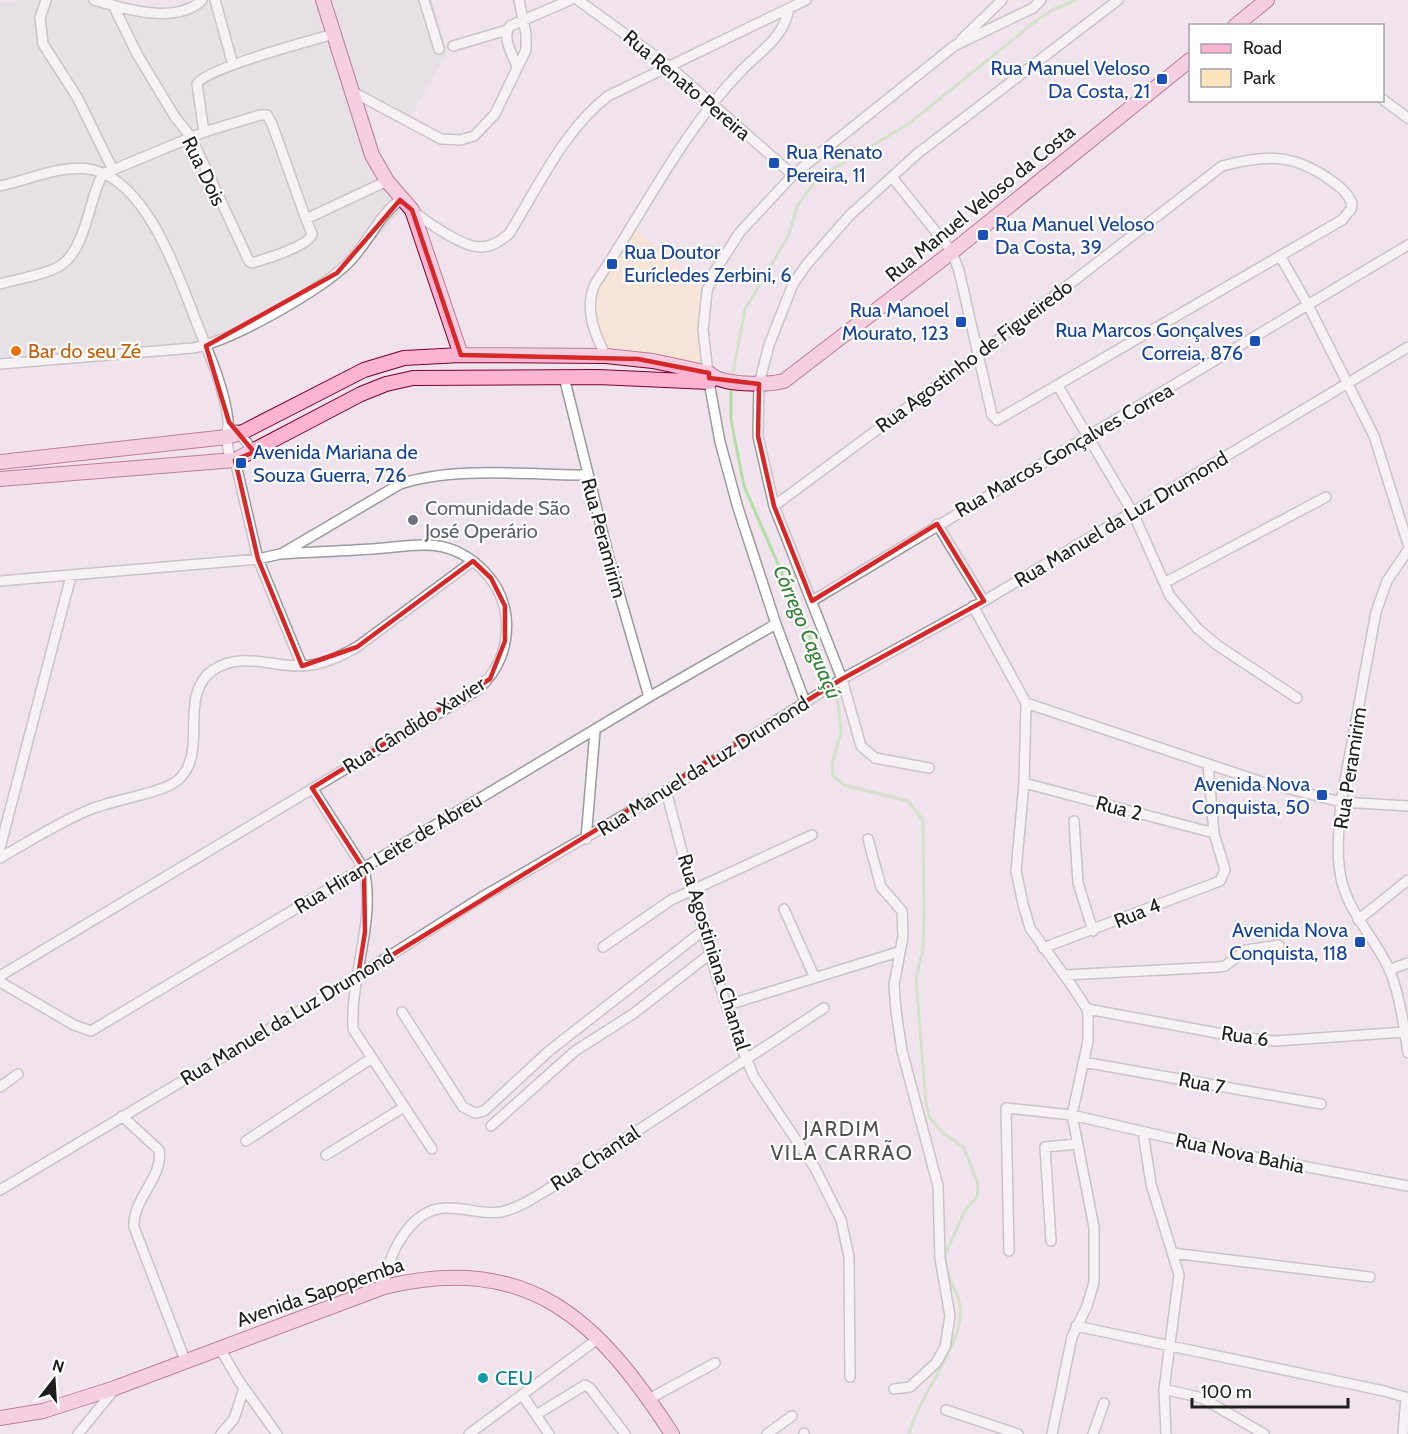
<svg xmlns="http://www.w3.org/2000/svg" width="1408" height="1434" viewBox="0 0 1408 1434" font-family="Cabin,sans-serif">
	<rect width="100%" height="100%" fill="#f0e3ed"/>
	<path fill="#dcdbdc" d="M16,0H106L118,5L188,13L205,6L210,0H432L448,51L410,118L363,97L383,157L409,200L346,274L215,344L0,364V1L14,3Z"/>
	<path fill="#fce4be" d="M634,228L705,288L707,371L646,352H608C600,339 590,318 591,303C593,280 621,247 634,228Z"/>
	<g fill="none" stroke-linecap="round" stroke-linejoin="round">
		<path stroke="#b0e0a1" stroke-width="3" d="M732,378L745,309L789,235L797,206L818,178L910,123L1037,20L1052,10L1076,0
			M731,387V420L744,486L838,702L841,733L832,764L833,776L844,785L908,801L923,820L924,917L923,948L916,979L926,1104L930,1118L942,1132L964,1148L978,1184L977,1197L964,1212L944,1258
			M909,1434C918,1396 966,1341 960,1306C958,1293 949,1280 946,1267"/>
		<g stroke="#9b9b9b" stroke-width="12">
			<path id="street" d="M46,0L40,18L43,44L77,97L113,170
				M94,0C124,9 177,25 202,0
				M215,0L233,65
				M424,0L439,49
				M578,0L669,66L793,175
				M113,5L137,54L175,117L191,137L249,261L252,263C265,259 309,246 312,234L306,219
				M961,40L1002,0
				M453,46L507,30
				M517,67C513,55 501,37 510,26L570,0
				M353,92L441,139L460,140L474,136L495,114L526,50V34L519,0
				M1382,99L1408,118
				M204,132L197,84C204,69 312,40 334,34
				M0,186C28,180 65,163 94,170C148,184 178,275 196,321C208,352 224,386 228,420C229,426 226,432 227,438C227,445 229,453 230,461
				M414,212C428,223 463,247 480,247C492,247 500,241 509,234C538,187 564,130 608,96L806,0
				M1280,256L1308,305L1374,436L1408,544
				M0,284C58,268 71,276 89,213C93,200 96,185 103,174L204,132L260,115H267L272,124L306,219L387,181
				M606,356C594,333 584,309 595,284C643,213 682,131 743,69C762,50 783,38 789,9
				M0,364L193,348C232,341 319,291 347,264C368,244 378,216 400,200
				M564,377L610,562L649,697
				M1058,386L1133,513L1170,596L1198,629L1217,645L1297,698
				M237,430L254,452
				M235,460L258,559L302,666
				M774,506L978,355L1222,166C1265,155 1292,153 1329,179C1339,186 1347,192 1352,203L1351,209L1342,220L997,420L992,415L959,271L952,252L892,177
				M937,524L984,601
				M1408,550L1387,581L1376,612L1341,802C1339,829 1335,859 1343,886C1353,918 1377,941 1390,971C1400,997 1404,1026 1408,1053
				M283,553L400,484C454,466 529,475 587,475
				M0,581L258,559L280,554C311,552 342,551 372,549C391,548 410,544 428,545C466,546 501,578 506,616C509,645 499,671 477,690L0,976
				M1164,583L1326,497
				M812,601L1408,245
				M973,606L1026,703L1024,783L1016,871L1023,904L1030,928L1072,986L1087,1009L1088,1016V1041L1072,1115L1094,1227V1282L1087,1306L1072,1337L1052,1434
				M805,702L776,624L738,508L720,442L709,382L703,330L707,291L713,274L740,232L793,175L954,46L1033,8L1041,0
				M1026,703L1259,781L1341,802L1408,806
				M929,768L875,758L861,746L842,679L774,506L758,436L759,384L769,345L793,284L807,264L850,215L917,154L1118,0
				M1024,783L1214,833
				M312,788L364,869C376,922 350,976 353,1029L432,1149
				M666,791C692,887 714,986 754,1077L815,1168L841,1220L849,1257L850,1377
				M1074,821L1078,883L1093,931
				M586,839L595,731
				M868,839L881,887L902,911L903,936L894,985L896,1011L902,1051L938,1186L940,1258L950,1316L945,1347L936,1363L910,1387L894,1389
				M0,848L71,576
				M0,858C28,842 55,825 84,812C102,804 122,800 141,795C154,791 173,787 182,776C207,747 178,695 213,670C242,651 271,667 302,666C322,665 339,657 357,647L473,561
				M784,909L814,976
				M1358,920L1408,880
				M603,947L671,900L812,835
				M1043,948L1220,881L1225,870L1214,833L1208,764
				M1389,970L1408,963
				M1065,975L1218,967L1225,966L1246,950L1279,945
				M0,982L74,1025L91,1031L649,697L776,624
				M728,1005L898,952
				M1087,1009L1239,1037L1275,1041L1405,1032
				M402,1012L463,1107L475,1113L484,1111L549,1051L704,930
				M1083,1062L1321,1104
				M0,1087L18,1074
				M122,1116L159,1150C164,1177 132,1199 134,1227L185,1360
				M491,1126L575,1051L633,1014L710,954
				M1143,1132L1151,1184L1179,1275L1164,1389L1166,1434
				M246,1141L372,1058
				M326,1155L404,1107
				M0,1190L358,976L482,897L666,791L842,679L984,601L1408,347
				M1051,1241L1045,1147L1077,1144
				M1009,1251L1006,1108L1072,1115L1239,1154L1408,1186
				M1172,1253L1370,1277
				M384,1287C387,1256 410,1209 445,1208C464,1207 482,1215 501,1212C520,1208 538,1195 555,1185L824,1008
				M1076,1326L1384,1391L1408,1398
				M219,1347L239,1381L277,1434
				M1164,1389L1202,1398L1264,1434
				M523,1396L549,1434
				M649,1399L715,1363
				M946,1410L1018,1434
				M536,1415L585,1385L590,1388L625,1434
				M78,1434L114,1390
				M221,1434L234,1419L244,1388
				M469,1434L599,1338
				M767,1434L792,1416
				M804,1434V1433
				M1093,1434L1104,1403
				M1403,1434L1406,1397"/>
		</g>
		<g stroke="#7a002c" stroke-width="16">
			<path id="secondary" d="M323,0L372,155L387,181L412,210L461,355
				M1235,26L1267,0
				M0,462L227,437L243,432L364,370L404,358L461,355L606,356L653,361L709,373C721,386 767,385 784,381L952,252L1190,60
				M0,479L235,460L361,394L386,384L413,378L598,377L709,382L714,378
				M0,1418L43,1411L115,1388L384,1287C530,1252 598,1320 672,1434"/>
		</g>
		<use href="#street" stroke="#fff" stroke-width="9"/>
		<use href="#secondary" stroke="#fdb4d2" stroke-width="14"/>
	</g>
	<path d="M0 0H1408V1434H0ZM400,200L412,210L461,355L638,359L709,373V378L759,384L758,436L774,506L812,601L937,524L984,601L842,679L358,976L365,932L364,869L312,788L490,679L505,641V606L491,578L473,561L357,647L302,666L258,559L235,460L254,452L229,422L206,346L337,273Z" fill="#f0e3ed" fill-opacity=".55" fill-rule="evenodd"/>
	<path fill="none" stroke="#d62828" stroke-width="4.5" stroke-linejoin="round" d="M400,200L412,210L461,355L638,359L709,373V378L759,384L758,436L774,506L812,601L937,524L984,601L842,679L358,976L365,932L364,869L312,788L490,679L505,641V606L491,578L473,561L357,647L302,666L258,559L235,460L254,452L229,422L206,346L337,273Z"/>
	<g fill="#1a4fb4" stroke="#fff" stroke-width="2">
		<rect x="1156" y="73" width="12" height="12" rx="3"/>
		<rect x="768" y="157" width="12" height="12" rx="3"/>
		<rect x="977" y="229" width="12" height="12" rx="3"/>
		<rect x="606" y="258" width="12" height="12" rx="3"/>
		<rect x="955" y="316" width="12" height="12" rx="3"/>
		<rect x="1249" y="335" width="12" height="12" rx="3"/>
		<rect x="235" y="457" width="12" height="12" rx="3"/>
		<rect x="1316" y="789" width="12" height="12" rx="3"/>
		<rect x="1354" y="936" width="12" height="12" rx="3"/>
	</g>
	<circle fill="#e8710a" stroke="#fff" stroke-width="2" cx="16" cy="351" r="6"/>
	<circle fill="#6b7280" stroke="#fff" stroke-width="2" cx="413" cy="520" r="6"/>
	<circle fill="#0f9aa8" stroke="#fff" stroke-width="2" cx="483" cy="1378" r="6"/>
	<g text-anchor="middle" stroke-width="4.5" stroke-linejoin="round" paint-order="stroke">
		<g font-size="20" fill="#164399" stroke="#fff" text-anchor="end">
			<text x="1150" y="75">Rua Manuel Veloso<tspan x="1150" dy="23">Da Costa, 21</tspan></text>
			<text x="786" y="159" text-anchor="start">Rua Renato<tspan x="786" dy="23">Pereira, 11</tspan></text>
			<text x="995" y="231" text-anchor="start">Rua Manuel Veloso<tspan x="995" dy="23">Da Costa, 39</tspan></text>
			<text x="624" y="259" text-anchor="start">Rua Doutor<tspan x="624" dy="23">Eurícledes Zerbini, 6</tspan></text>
			<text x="949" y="317">Rua Manoel<tspan x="949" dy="23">Mourato, 123</tspan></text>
			<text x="1243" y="337">Rua Marcos Gonçalves<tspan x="1243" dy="23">Correia, 876</tspan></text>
			<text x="253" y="459" text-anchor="start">Avenida Mariana de<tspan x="253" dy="23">Souza Guerra, 726</tspan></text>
			<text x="1310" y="791">Avenida Nova<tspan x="1310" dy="23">Conquista, 50</tspan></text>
			<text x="1348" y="937">Avenida Nova<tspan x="1348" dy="23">Conquista, 118</tspan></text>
		</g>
		<g font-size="20" fill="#1e1e1e" stroke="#fff">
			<text transform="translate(687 85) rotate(40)" y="7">Rua Renato Pereira</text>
			<text transform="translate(204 171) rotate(64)" y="7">Rua Dois</text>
			<text transform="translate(980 203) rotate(-39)" y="7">Rua Manuel Veloso da Costa</text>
			<text transform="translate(974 356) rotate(-37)" y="7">Rua Agostinho de Figueiredo</text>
			<text transform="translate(1064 450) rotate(-30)" y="7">Rua Marcos Gonçalves Correa</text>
			<text transform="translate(1121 519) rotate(-31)" y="7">Rua Manuel da Luz Drumond</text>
			<text transform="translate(604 538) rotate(75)" y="7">Rua Peramirim</text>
			<text transform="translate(414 725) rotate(-32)" y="7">Rua Cândido Xavier</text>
			<text transform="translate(703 766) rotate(-32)" y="7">Rua Manuel da Luz Drumond</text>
			<text transform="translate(1350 768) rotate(-81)" y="7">Rua Peramirim</text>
			<text transform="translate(1119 808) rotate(15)" y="7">Rua 2</text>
			<text transform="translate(388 853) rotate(-31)" y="7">Rua Hiram Leite de Abreu</text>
			<text transform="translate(1137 913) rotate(-22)" y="7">Rua 4</text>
			<text transform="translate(714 952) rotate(73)" y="7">Rua Agostiniana Chantal</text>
			<text transform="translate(287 1017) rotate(-31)" y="7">Rua Manuel da Luz Drumond</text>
			<text transform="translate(1245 1036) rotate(8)" y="7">Rua 6</text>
			<text transform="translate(1202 1083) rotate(11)" y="7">Rua 7</text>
			<text transform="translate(1240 1153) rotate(12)" y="7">Rua Nova Bahia</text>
			<text transform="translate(595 1158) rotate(-33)" y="7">Rua Chantal</text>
			<text transform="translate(320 1292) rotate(-19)" y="7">Avenida Sapopemba</text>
		</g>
		<g font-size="20" fill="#c56008" stroke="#fff" text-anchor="start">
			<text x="28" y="358">Bar do seu Zé</text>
		</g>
		<g font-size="20" fill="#5b616d" stroke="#fff" text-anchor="start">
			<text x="425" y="515">Comunidade São<tspan x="425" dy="23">José Operário</tspan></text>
		</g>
		<g font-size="20" fill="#0d838f" stroke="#fff" text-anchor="start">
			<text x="495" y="1385">CEU</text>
		</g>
		<g font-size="21" font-style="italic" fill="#358238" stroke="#fff">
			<text transform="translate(807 632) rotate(67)" y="7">Córrego Caguaçú</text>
		</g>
		<g font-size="21" letter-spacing="1.5" fill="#515151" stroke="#fff">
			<text x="842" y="1136">JARDIM<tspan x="842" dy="24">VILA CARRÃO</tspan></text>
		</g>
	</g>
	<rect x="1189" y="24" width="195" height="78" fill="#ffffff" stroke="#a5a5a5" stroke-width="1.5"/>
	<rect x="1201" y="44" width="30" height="9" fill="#fdb4d2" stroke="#a5a5a5" stroke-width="1.5"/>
	<text x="1243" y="54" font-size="18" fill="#1e1e1e">Road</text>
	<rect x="1201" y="69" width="30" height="18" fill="#fce4be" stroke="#a5a5a5" stroke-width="1.5"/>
	<text x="1243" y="84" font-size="18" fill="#1e1e1e">Park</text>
	<g transform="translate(54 1380) rotate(17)" stroke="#ffffff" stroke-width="4.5" paint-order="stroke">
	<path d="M0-4.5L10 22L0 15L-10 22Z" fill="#1e1e1e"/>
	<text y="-9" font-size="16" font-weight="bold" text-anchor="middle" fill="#1e1e1e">N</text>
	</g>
	<path d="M1192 1398v9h156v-9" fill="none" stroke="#1e1e1e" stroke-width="3"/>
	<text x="1201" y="1398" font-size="18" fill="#1e1e1e" stroke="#ffffff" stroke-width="4.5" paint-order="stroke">100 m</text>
</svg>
